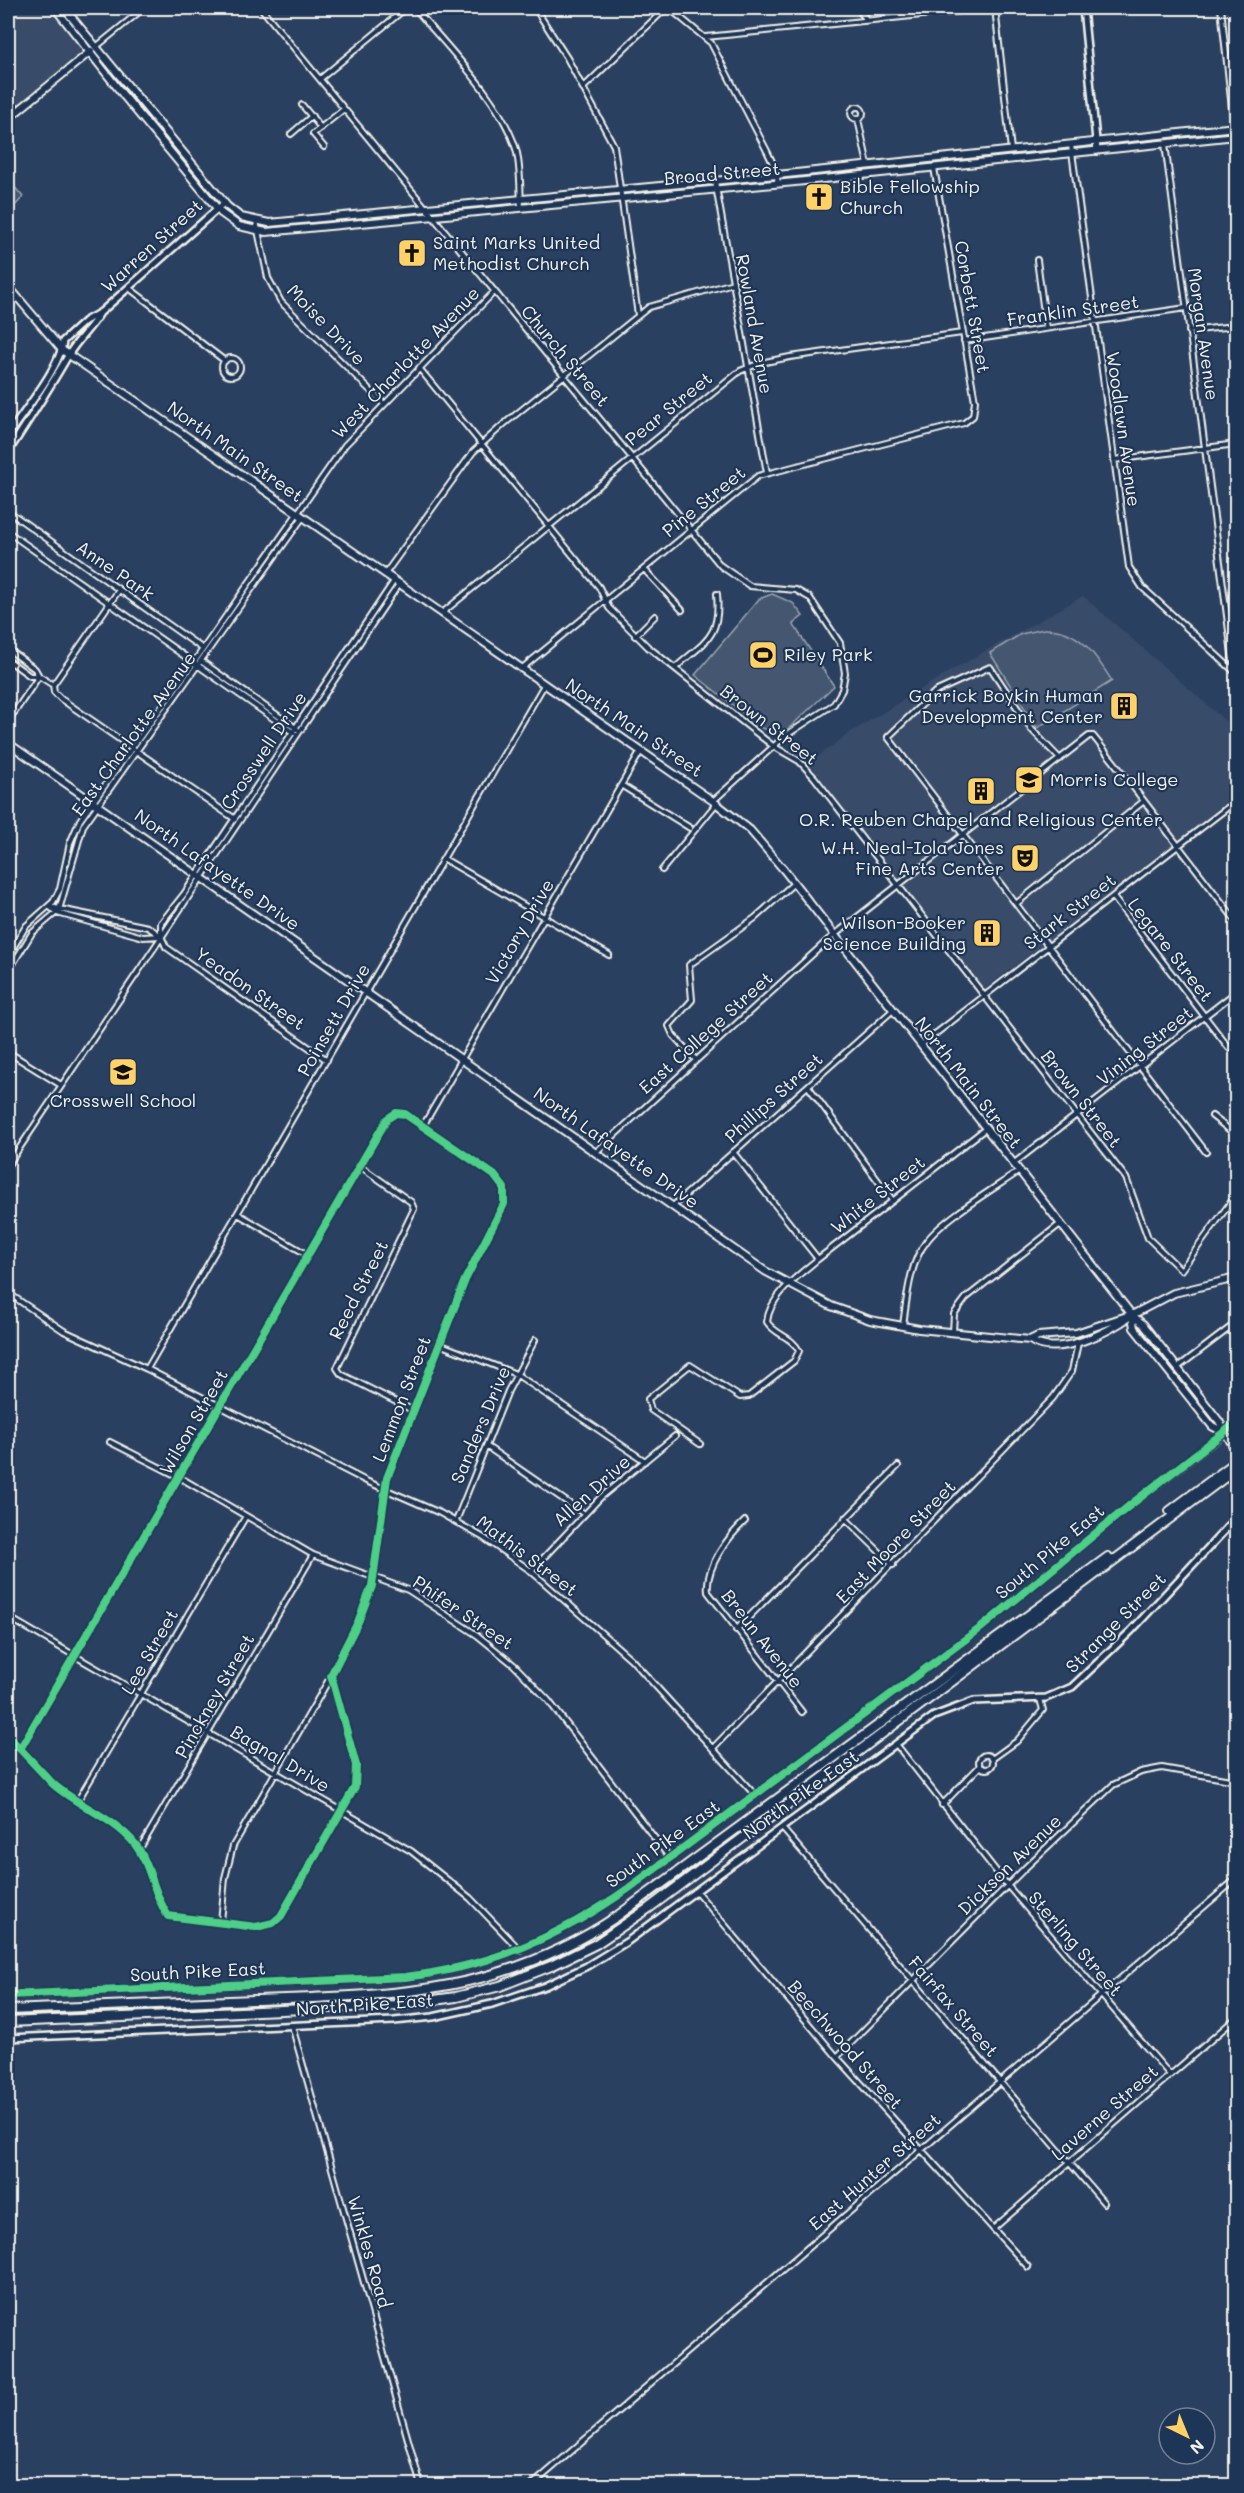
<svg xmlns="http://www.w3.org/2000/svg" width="1244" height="2493" viewBox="0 0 1244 2493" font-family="Mali,sans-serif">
	<rect width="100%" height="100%" fill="#2a4060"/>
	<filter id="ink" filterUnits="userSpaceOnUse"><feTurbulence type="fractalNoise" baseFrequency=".0167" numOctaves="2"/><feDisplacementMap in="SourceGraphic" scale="12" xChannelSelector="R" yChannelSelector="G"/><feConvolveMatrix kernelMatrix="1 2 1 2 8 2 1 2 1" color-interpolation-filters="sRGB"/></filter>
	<g filter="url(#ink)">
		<path fill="#374c69" d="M8,8H59L93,49L8,119Z
			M1083,596L1236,730V797L983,990L809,763L851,732L947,673Z"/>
		<path fill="#445771" stroke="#9ca4ac" stroke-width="1.5" d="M8,185H13L23,197L13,208L8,201Z
			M772,594L793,603L803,616L793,624L834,686L788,729H763L695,675L759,599Z
			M1044,629C1079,628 1095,654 1112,681L1037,728L990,653L1021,634Z"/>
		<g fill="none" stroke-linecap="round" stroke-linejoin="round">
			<g stroke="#f4f1e8" stroke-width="8">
				<path id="minor" d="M261,8L721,566L750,586L796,590L810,598L840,643L845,673L842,690L834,704L785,736L713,801
					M415,8C447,48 500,98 516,149C521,167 520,189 521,208
					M535,8L567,58L614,146L638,315
					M669,8L711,43L767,151L776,170L778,184
					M857,8L867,20
					M995,8L1011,150
					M1221,8L1235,136
					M706,37L991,8
					M96,47L144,8
					M320,79L406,8
					M583,88L666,8
					M302,105L321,128
					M851 113a6 6 0 1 1 12 0a6 6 0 1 1-12 0Z
					M858,119L868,165
					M291,134L312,116
					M1165,144L1234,669
					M1071,145L1129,567L1142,587L1236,673
					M324,147L313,134L344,109
					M715,181L767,473
					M256,221L268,278L281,302L384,404
					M1037,260L1046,328
					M129,288L225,361
					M1189,331L1234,326
					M964,341L1186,308
					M222 367a9 9 0 1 1 18 0a9 9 0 1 1-18 0Z
					M419,368L584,569L599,587L609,608L648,647L773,746L799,761L814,777L1126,1178L1148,1238L1181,1270L1236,1195
					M1114,460L1236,444
					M8,511L203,649
					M8,532L294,733
					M644,569L682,610
					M385,574L473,452L504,424L649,307L733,283
					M442,613L740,371L760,363L790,357L962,333
					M635,636L655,616
					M8,649L35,669L39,676L53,685L54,692L61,699L235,819
					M8,660L30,676H38
					M201,661L297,729
					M675,668C705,641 721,638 717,594
					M521,669L758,476L964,423L973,416L975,401L934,168
					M53,685L119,590
					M8,722L39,676
					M1060,759L1032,730L990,667L935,692L888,737L1206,1152
					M621,785L690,828
					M444,859L609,955
					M662,870L716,804
					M1113,897L1229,1048
					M1017,903L1144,801
					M50,907L148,927L161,936L166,947L327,1060
					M50,907L57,913L143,937L160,936
					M161,936V923L184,894L394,581
					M8,956L26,926L53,902L60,889L70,843L80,820L194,662L345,445L494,292
					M8,972L32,933L59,910L83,826L303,517
					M921,1045L1236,801
					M8,1052L61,1085
					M696,1060L673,1035L669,1026L692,1000L689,965L755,918L794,883
					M808,1086L893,1201
					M1212,1116L1236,1135
					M423,1126L641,751
					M596,1152L828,940L1089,736H1093L1114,762L1236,921
					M733,1152L818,1259
					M1013,1164L1236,992
					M8,1165C138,972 269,779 399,584
					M360,1166L411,1202L414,1209L337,1368L341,1374L414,1411
					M673,1206L893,1010
					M238,1214L308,1255
					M8,1293L64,1331L147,1369L366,1481L440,1513L484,1538L531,1571L631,1659L755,1795
					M903,1325C907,1299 909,1264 926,1242C941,1220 995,1188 1018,1172
					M953,1332L954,1314L966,1298L1059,1225
					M439,1344L516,1374L645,1461
					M1177,1368L1236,1323
					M147,1369L544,685
					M1224,1432L1236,1423
					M110,1442L179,1477L313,1555L408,1590L477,1635L514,1665L548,1700L670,1858
					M700,1444L651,1410L648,1399L690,1365L740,1397L749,1396L794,1361L799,1351C793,1337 775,1335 767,1322C769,1296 800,1274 818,1259L985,1129
					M486,1446L583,1513
					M845,1518L893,1565
					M456,1521L508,1391L535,1340
					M745,1521C728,1537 705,1567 708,1592L802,1712
					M531,1571L601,1497L675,1436
					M8,1617L411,1851L470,1898L520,1950
					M736,1630L898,1466
					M8,1736L53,1784C78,1806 114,1818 135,1844C151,1865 153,1894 168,1916L256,1927L273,1923L281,1916L355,1787L356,1765L331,1675L358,1622L372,1586L387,1478L465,1280L504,1204V1188L494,1175L405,1114L396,1113L387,1119L20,1749
					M896,1744L1007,1885L1170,2075
					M713,1748L1053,1398L1072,1371L1078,1343
					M979 1762a7 7 0 1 1 14 0a7 7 0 1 1-14 0Z
					M992,1759L1017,1741L1043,1710L1040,1699
					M77,1802L246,1516
					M942,1805L980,1766
					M782,1828L1104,2203
					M139,1850L313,1555
					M696,1891L837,2057L1028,2267
					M221,1922L225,1878L233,1846L331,1676
					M292,2026L421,2486
					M837,2057L1025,1868L1113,1785L1141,1772L1162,1768L1236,1781
					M993,2229L1236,2018
					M531,2486L1236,1879"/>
			</g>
			<g stroke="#f4f1e8" stroke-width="10">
				<path id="tertiary" d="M1083,8L1097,151
					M8,435C23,412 61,367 63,341L85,321L101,312L224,203
					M8,452C29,420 50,387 69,354C78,339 91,328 100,313
					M8,1995L405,1977C489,1967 560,1937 629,1888L982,1627L1129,1506L1224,1433
					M8,2038L394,2021L433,2017L492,2004L545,1986L587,1966L628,1941L934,1716L974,1701L1046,1698L1072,1687L1131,1631L1236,1518"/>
			</g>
			<g stroke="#f4f1e8" stroke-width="10">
				<path id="secondary" d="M8,286L62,350L713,801L750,830L784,870L1132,1315L1174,1293L1236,1278"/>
			</g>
			<g stroke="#f4f1e8" stroke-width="10">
				<path id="primary" d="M55,8L124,96L221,213L239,226L266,232L795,182L1236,136
					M64,8L227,206L241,217L269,223L777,175L1236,127
					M8,119L91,51
					M8,743L765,1271L831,1306L870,1320L919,1329L1030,1340C1057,1359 1109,1332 1132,1315
					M1132,1315L1143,1324L1219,1421L1236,1451
					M1132,1315L1134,1328L1212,1426L1223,1432
					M1030,1340L1038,1336L1076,1333L1127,1316"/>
			</g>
			<g stroke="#f4f1e8" stroke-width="12">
				<path id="motorway" d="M1170,1511L1236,1462
					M8,2010C90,2007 172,2004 254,2000C390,1995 498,1996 616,1917L1108,1557
					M8,2022L398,2005L456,1997L500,1986L551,1966L596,1944L649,1908L1236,1469"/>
			</g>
			<use href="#minor" stroke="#1d3557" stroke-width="4"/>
			<use href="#tertiary" stroke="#1d3557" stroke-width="5"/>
			<use href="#secondary" stroke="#1d3557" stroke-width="6"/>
			<use href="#primary" stroke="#1d3557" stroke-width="6"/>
			<use href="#motorway" stroke="#1d3557" stroke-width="8"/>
			<g stroke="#1d3557" stroke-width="11">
				<path id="cycleway" d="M8,1736L53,1784C78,1806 114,1818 135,1844C151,1865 153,1894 168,1916L256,1927L273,1923L281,1916L355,1787L356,1765L331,1675L358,1622L372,1586L387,1478L465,1280L504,1204V1188L494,1175L405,1114L396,1113L387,1119L20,1749
					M8,1995L405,1977C489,1967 560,1937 629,1888L982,1627L1129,1506L1236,1423"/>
			</g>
			<use href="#cycleway" stroke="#4dcf88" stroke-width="8"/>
		</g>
	</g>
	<defs>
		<g id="church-square" transform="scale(1.5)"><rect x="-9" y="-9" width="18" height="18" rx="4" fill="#ffd166" stroke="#1d3557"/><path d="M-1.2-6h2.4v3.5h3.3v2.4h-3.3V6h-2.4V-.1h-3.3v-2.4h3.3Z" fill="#111"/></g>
		<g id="stadium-square" transform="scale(1.5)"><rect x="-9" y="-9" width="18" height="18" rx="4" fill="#ffd166" stroke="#1d3557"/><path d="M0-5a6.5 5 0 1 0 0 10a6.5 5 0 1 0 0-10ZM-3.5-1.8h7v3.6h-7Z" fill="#111"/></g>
		<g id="building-square" transform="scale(1.5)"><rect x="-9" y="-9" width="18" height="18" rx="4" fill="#ffd166" stroke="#1d3557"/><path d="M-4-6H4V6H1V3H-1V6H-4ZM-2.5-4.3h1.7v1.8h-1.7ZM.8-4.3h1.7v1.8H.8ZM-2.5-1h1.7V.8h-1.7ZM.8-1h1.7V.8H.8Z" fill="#111"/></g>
		<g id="university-square" transform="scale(1.5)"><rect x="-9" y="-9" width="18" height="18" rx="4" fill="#ffd166" stroke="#1d3557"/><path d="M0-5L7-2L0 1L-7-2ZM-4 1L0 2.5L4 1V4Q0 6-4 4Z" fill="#111"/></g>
		<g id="theatre-square" transform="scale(1.5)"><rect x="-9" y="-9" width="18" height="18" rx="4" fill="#ffd166" stroke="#1d3557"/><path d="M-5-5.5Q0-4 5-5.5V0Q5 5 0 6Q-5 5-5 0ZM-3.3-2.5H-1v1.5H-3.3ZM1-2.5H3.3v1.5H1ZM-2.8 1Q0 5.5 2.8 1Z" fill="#111"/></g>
		<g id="school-square" transform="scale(1.5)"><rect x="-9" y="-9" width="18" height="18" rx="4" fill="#ffd166" stroke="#1d3557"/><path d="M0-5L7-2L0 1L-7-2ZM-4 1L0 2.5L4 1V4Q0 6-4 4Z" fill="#111"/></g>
	</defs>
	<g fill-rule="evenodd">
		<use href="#church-square" x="819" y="197"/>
		<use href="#church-square" x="412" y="253"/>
		<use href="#stadium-square" x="763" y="655"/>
		<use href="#building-square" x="1124" y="706"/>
		<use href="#university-square" x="1029" y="780"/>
		<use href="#building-square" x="981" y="791"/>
		<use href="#theatre-square" x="1025" y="858"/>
		<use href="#building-square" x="987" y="933"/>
		<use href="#school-square" x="123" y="1072"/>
	</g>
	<g text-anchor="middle" stroke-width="4.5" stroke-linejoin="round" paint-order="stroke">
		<g font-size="18" fill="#f4f1e8" stroke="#1d3557">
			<text transform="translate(722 174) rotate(-5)" y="6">Broad Street</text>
			<text transform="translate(152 246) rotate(-42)" y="6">Warren Street</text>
			<text transform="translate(972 307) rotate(80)" y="6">Corbett Street</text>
			<text transform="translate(1073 311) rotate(-8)" y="6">Franklin Street</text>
			<text transform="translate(754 324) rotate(80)" y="6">Rowland Avenue</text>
			<text transform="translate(326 325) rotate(46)" y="6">Moise Drive</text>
			<text transform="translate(1203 334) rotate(82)" y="6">Morgan Avenue</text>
			<text transform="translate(565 356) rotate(50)" y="6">Church Street</text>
			<text transform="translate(406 363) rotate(-46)" y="6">West Charlotte Avenue</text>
			<text transform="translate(669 409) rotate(-39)" y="6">Pear Street</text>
			<text transform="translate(1123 429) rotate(82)" y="6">Woodlawn Avenue</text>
			<text transform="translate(235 452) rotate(35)" y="6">North Main Street</text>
			<text transform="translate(704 502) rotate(-39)" y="6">Pine Street</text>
			<text transform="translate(115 571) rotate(35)" y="6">Anne Park</text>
			<text transform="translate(769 725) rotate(38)" y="6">Brown Street</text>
			<text transform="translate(634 728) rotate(34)" y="6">North Main Street</text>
			<text transform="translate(134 734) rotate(-54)" y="6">East Charlotte Avenue</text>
			<text transform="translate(264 751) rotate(-56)" y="6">Crosswell Drive</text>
			<text transform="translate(217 870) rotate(35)" y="6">North Lafayette Drive</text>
			<text transform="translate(1070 912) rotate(-38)" y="6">Stark Street</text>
			<text transform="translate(520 932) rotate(-60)" y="6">Victory Drive</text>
			<text transform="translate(1170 950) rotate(52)" y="6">Legare Street</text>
			<text transform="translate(250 989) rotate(35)" y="6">Yeadon Street</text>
			<text transform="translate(334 1020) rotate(-60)" y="6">Poinsett Drive</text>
			<text transform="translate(706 1033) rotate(-42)" y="6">East College Street</text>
			<text transform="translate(1145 1046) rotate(-38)" y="6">Vining Street</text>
			<text transform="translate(968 1083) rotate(52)" y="6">North Main Street</text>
			<text transform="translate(774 1098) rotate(-42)" y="6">Phillips Street</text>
			<text transform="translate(1081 1099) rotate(52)" y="6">Brown Street</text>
			<text transform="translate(616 1148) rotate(35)" y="6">North Lafayette Drive</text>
			<text transform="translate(878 1195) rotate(-38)" y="6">White Street</text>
			<text transform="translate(359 1290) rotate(-63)" y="6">Reed Street</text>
			<text transform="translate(402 1399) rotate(-69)" y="6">Lemmon Street</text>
			<text transform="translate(194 1422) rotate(-60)" y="6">Wilson Street</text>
			<text transform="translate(481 1425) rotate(-67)" y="6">Sanders Drive</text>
			<text transform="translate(592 1491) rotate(-42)" y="6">Allen Drive</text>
			<text transform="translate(896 1542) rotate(-46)" y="6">East Moore Street</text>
			<text transform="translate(1050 1552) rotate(-40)" y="6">South Pike East</text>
			<text transform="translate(527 1556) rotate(37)" y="6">Mathis Street</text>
			<text transform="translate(463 1613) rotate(34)" y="6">Phifer Street</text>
			<text transform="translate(1116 1623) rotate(-45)" y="6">Strange Street</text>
			<text transform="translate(762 1639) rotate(52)" y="6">Breun Avenue</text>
			<text transform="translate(150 1652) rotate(-60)" y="6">Lee Street</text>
			<text transform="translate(215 1696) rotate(-60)" y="6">Pinckney Street</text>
			<text transform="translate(280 1759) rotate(31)" y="6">Bagnal Drive</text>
			<text transform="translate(801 1795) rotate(-36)" y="6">North Pike East</text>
			<text transform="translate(663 1844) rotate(-36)" y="6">South Pike East</text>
			<text transform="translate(1010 1865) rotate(-44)" y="6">Dickson Avenue</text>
			<text transform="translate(1075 1944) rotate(49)" y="6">Sterling Street</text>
			<text transform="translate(198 1972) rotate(-3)" y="6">South Pike East</text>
			<text transform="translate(365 2005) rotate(-4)" y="6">North Pike East</text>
			<text transform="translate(953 2007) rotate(49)" y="6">Fairfax Street</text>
			<text transform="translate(845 2045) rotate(49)" y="6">Beechwood Street</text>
			<text transform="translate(1105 2113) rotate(-41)" y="6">Laverne Street</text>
			<text transform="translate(875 2172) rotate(-41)" y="6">East Hunter Street</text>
			<text transform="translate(369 2252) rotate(74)" y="6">Winkles Road</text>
		</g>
		<g font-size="18" fill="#f4f1e8" stroke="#1d3557" text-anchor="start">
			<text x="840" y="193">Bible Fellowship<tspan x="840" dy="21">Church</tspan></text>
			<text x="433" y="249">Saint Marks United<tspan x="433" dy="21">Methodist Church</tspan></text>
			<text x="784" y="661">Riley Park</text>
			<text x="1103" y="702" text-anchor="end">Garrick Boykin Human<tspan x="1103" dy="21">Development Center</tspan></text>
			<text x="1050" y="786">Morris College</text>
			<text x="981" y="826" text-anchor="middle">O.R. Reuben Chapel and Religious Center</text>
			<text x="1004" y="854" text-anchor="end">W.H. Neal-Iola Jones<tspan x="1004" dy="21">Fine Arts Center</tspan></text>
			<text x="966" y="929" text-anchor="end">Wilson-Booker<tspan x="966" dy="21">Science Building</tspan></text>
			<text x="123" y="1107" text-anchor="middle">Crosswell School</text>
		</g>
	</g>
	<rect width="1244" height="2493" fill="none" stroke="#1d3557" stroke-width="30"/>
	<rect x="15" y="15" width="1214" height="2463" fill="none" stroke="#f4f1e8" stroke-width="2" filter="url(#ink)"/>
	<g transform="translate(1187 2436) rotate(137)"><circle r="28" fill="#1d3557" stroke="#738091" stroke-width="1.5"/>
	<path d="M0-4.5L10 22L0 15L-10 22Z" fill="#ffd166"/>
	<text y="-9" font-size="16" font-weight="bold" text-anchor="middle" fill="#f4f1e8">N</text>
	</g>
</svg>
